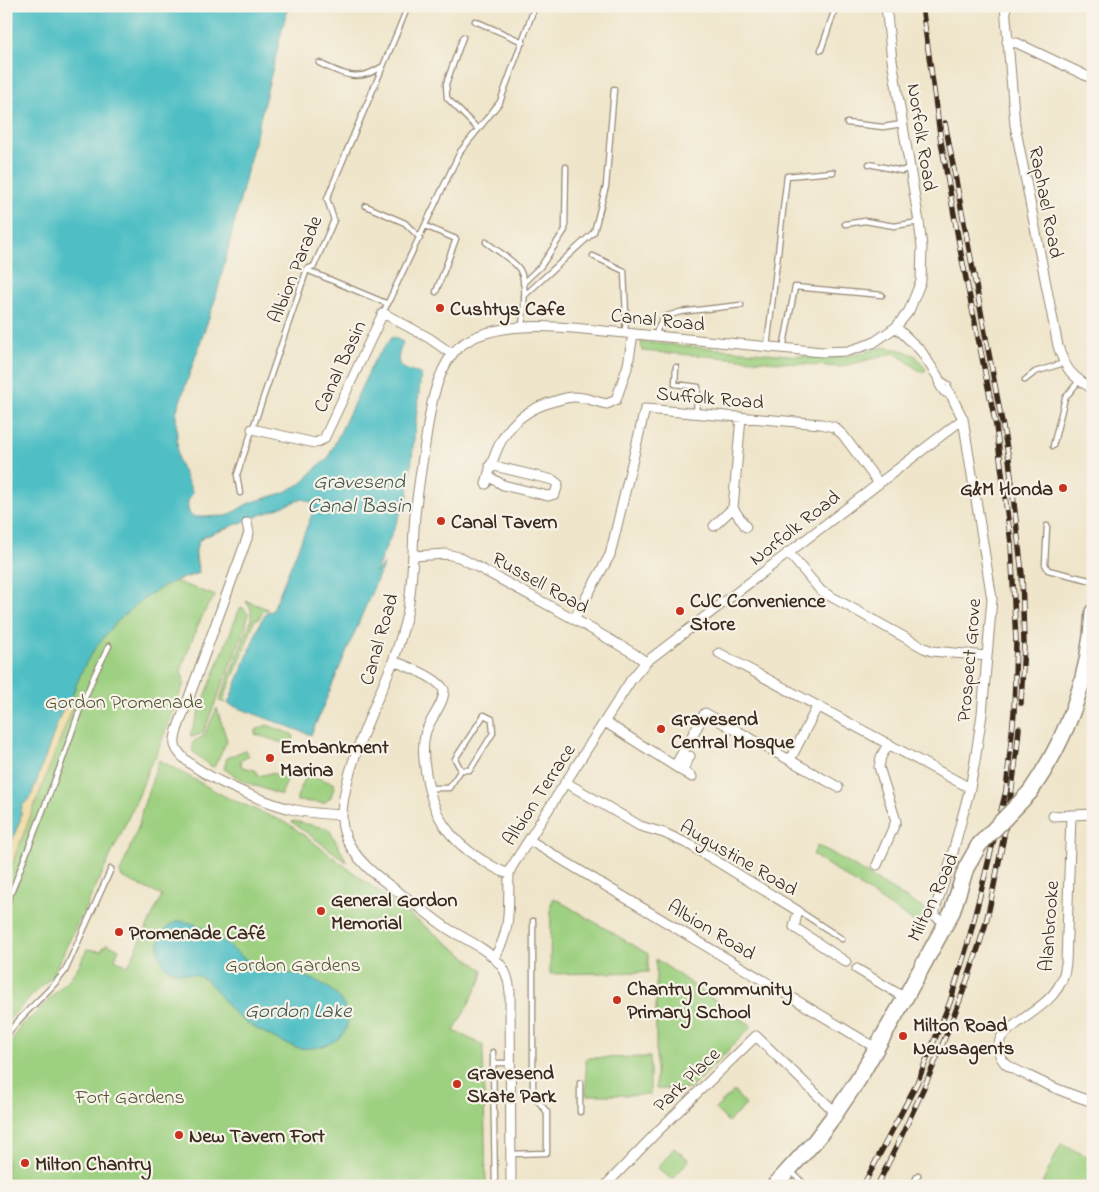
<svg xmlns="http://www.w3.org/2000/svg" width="1099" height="1192" viewBox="0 0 1099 1192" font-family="'Indie Flower',sans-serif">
	<rect width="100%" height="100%" fill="#f7f3e8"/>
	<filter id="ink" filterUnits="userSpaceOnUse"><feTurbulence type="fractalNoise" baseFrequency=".02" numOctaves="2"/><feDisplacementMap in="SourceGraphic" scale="10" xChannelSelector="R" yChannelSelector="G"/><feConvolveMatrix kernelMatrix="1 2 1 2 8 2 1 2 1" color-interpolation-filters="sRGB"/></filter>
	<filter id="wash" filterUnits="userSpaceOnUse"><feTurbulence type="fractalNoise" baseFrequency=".0096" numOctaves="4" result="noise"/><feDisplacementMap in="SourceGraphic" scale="20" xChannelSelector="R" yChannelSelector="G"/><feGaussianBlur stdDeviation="1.12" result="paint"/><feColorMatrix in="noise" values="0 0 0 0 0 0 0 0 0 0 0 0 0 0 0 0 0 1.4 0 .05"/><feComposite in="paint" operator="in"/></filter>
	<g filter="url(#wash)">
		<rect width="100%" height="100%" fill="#efe5ca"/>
		<path fill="#9dd080" stroke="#6c7d4f" d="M641,342L812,357H837L854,355L883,347L902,350L916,356L926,370L921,372L905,360L894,353L840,367L642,351Z
			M229,528C197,539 191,537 199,573L174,581L216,596L208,605L198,625L181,669L184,683L155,758L149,767L139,795L101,876L52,976L6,1022V879L72,709L22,813L6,856V628L200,537Z
			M246,601L268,609L263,611L259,619H255L242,656L224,697L225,703L219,701L251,621V609Z
			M242,607L248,613L246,626L203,733L192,737L190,735L240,608Z
			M217,708L227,741L214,767L211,766L193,752C192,739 193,742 204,736Z
			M267,725L292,734L294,737L291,746L255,734L256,730Z
			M245,750L249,756L240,761L242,767L255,770L258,776L271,773L288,778L281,795L245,782L224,769L227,758Z
			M159,760L226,797L289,824L483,970L481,980L454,1031L483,1045L486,1186H23L7,1178L6,1053L20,1026L33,1016L71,977L80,964L87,949L101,951L106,944L119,949L115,959L128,966L162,896L122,877L120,873L139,825L142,810Z
			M307,774L335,784L331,797L324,803L297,801V797Z
			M294,821L329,829L347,862L292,822Z
			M817,846L829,851L927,911L920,926L813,855Z
			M554,898L648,954V972L550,974L551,904Z
			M656,959L752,1026L690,1089H656Z
			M650,1057V1095H586V1058Z
			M734,1091L746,1105L728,1122L715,1109Z
			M1061,1144L1093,1159V1186H1041Z
			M674,1148L689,1160L672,1180L658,1168Z"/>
		<path fill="#eeda9e" stroke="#94825e" d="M63,707L72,709L6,879V856L20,820L22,806L31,796Z"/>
		<path fill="#50bfc5" stroke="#467472" d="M6,6H288L216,297L176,413L178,460L193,493C187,500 186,505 190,515L196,517L227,516L249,503L283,493L302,483L319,465L327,460L374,361L392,337L403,342C394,365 397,368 421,374L407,504L404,505L375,573L384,563L311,735L228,704L261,621L268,611L272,612L315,507L309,501L302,499L201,538C192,552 196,559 199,573C190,576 181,578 173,582C138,597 107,628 87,661C79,675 74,692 68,707L63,708L31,796L22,806L20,820L6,856Z
			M179,921C213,923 231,953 259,968C266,971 274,971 281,972C305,975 330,982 343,1004C361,1034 327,1051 300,1048C285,1045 269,1035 255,1028C249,1024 242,1020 236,1015C225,1005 219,991 207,981C192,970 178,976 168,968C150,955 160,925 179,921Z"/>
	</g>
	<g filter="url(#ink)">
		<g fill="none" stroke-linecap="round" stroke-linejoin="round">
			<g stroke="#958874" stroke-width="7">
				<path id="lane" d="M475,21L523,42
					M463,37L446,84L447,98L478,129
					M821,50L836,6
					M319,63C344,75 358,83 383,66
					M847,123L883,127L902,124
					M869,164L902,171L910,167
					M366,206L405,223L420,238
					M845,224L865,221L894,226L919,222
					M425,226L456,239L436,292
					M486,242C496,250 508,257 517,266C529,278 523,312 522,327
					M593,256L624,271L626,316L625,333
					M307,270L388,304
					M523,283L541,266L565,230L566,167
					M524,296L594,232L606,186L614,89
					M383,313L460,152L500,102L535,6
					M657,336V330L664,317L680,312L741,305
					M767,347L787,176L833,172
					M783,349L795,287L882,295
					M676,367L675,384L698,387L696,413
					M938,377L948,384L951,394
					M1025,380L1035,372L1064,363
					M1053,446L1065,398L1079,381
					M240,493L237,475L244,454L307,269L314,266L334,220L327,199C353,134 382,71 408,6
					M1047,526L1045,564L1048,570L1093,581
					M484,715L492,719L493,733L470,770H461L455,759Z
					M428,788H449L461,770
					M6,906L61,764L79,712L94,676L109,646
					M799,911L842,939
					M6,1036C23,1011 48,995 65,971L111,869
					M493,1052V1063
					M580,1112V1083
					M511,1154L547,1153V1112L533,1095V921
					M791,1171L806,1186
					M495,1186L493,1063H510
					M912,1186L918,1175"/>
			</g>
			<g stroke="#958874" stroke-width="11">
				<path id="street" d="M1005,6L1015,125L1058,346C1065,369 1072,377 1093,389
					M1007,42L1017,43L1093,79
					M896,327L921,351L938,377L940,385L944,391L951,395L963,419L992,599L982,714L975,761L970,788L949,867L935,909V916L945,922
					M252,429L315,443L324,439L383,313L429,338L452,354
					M488,476L503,485L548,496L555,494L558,484L553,480L490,465
					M486,484C496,442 510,413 555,401C562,399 567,397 574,397C586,397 596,402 607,404L616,400L628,365L633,334
					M733,508L741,417
					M247,523L249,533L177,730C176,735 174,740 175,745C182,771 266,803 291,809C307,813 324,814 341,815
					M714,526L733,508L746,527
					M788,552L821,591L924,648L932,651L987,656
					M413,556L446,554L459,557L574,619L633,653L646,662
					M574,619L610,555L645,409L821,424L834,427L843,435L878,482
					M719,653L970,788
					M393,661C407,666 437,677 444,690C444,706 428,720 425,735C422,748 424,761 426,774C432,813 447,839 482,860C490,865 499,871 509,874
					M605,722L692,777
					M790,760L817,707
					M675,766L705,713L838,787
					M682,771L690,756
					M565,782L640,826L664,833L690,845L798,911L794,927L846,962
					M1071,815L1066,963C1063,1002 1026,1012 1002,1036C996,1046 998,1056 1006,1064C1013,1070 1023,1073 1031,1077C1051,1087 1071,1095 1093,1102
					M1053,816L1093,814
					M529,840L876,1048
					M877,865L896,821L879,767L881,757L888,744
					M494,958C512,930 508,906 509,874L511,868L631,680L646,662L963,419
					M857,969L905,998
					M511,1186L510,992C509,981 507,972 500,964C487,949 467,940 450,930C437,922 425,911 412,902C387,883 354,864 344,832C332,794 377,702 392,664C398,648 403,631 407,614C414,581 412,548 415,515C418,489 422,463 426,438C430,410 435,375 454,352C479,323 538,325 573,328L822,352L848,351L873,343L896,327L909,311L921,281L922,247L919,222L892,60L886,6
					M605,1186L659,1130L756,1036L836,1113"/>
			</g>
			<g stroke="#958874" stroke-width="18">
				<path id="primary" d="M1030,792C1067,739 1090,677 1093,612
					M774,1186L815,1141L833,1117L858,1080L905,998L952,912L966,868L979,845"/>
			</g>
			<use href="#lane" stroke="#fff" stroke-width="4.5"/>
			<use href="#street" stroke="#fff" stroke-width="9"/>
			<use href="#primary" stroke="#fff" stroke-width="15"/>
			<g stroke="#3b2a1e" stroke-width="5.5">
				<path id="rail" d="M945,123L1009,459L1022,574L1024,644L1021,703
					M863,1186L917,1083L950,1002L968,943L1006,791L1014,713L1016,641L1011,543L996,426L961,254L941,141L922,6
					M877,1186C919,1102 958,1016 985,926C990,908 993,889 997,871C1007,823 1015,776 1019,728"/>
			</g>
			<use href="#rail" stroke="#f7f3e8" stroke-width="4" stroke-dasharray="11" stroke-linecap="butt"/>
			<g stroke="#958874" stroke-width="18" stroke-linecap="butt">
				<path id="primary-bridge" d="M979,845L1030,792"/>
			</g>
			<use href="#primary-bridge" stroke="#fff" stroke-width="15"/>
		</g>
	</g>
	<g fill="#c8321e" stroke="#f7f3e8" stroke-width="2">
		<circle cx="440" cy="308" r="5"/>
		<circle cx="1063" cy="488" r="5"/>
		<circle cx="441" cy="521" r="5"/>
		<circle cx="680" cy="611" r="5"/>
		<circle cx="661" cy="729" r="5"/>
		<circle cx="270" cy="758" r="5"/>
		<circle cx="321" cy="911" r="5"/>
		<circle cx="119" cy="932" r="5"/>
		<circle cx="617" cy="1000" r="5"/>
		<circle cx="903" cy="1036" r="5"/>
		<circle cx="457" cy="1084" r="5"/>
		<circle cx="179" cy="1135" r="5"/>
		<circle cx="25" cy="1163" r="5"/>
	</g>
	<g text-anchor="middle" stroke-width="4.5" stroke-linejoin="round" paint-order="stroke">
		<g font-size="20" fill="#3b2a1e" stroke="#f7f3e8">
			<text transform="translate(923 137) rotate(81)" y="7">Norfolk Road</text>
			<text transform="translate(1047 202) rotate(79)" y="7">Raphael Road</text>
			<text transform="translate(294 269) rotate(-68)" y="7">Albion Parade</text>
			<text transform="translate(658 319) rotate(6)" y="7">Canal Road</text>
			<text transform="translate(339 366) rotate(-65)" y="7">Canal Basin</text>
			<text transform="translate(710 397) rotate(5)" y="7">Suffolk Road</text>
			<text transform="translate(794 527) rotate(-38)" y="7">Norfolk Road</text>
			<text transform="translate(541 582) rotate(29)" y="7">Russell Road</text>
			<text transform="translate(378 639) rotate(-74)" y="7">Canal Road</text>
			<text transform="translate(968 660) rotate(-85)" y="7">Prospect Grove</text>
			<text transform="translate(538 794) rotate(-57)" y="7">Albion Terrace</text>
			<text transform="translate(739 857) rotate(30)" y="7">Augustine Road</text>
			<text transform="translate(932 897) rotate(-65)" y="7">Milton Road</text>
			<text transform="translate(1048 926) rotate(-86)" y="7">Alanbrooke</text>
			<text transform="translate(712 929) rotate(31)" y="7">Albion Road</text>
			<text transform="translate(686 1079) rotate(-44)" y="7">Park Place</text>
		</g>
		<g font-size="20" font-weight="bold" fill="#3b2a1e" stroke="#f7f3e8" text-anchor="start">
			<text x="450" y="315">Cushtys Cafe</text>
			<text x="1053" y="495" text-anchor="end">G&amp;M Honda</text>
			<text x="451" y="528">Canal Tavern</text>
			<text x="690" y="607">CJC Convenience<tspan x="690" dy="23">Store</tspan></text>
			<text x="671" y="725">Gravesend<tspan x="671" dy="23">Central Mosque</tspan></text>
			<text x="280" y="753">Embankment<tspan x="280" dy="23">Marina</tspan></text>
			<text x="331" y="906">General Gordon<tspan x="331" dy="23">Memorial</tspan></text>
			<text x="129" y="939">Promenade Café</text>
			<text x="627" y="995">Chantry Community<tspan x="627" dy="23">Primary School</tspan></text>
			<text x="913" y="1031">Milton Road<tspan x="913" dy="23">Newsagents</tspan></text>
			<text x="467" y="1079">Gravesend<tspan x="467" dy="23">Skate Park</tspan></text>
			<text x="189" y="1142">New Tavern Fort</text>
			<text x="35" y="1170">Milton Chantry</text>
		</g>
		<g font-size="20" fill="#545436" stroke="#f7f3e8">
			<text x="124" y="708">Gordon Promenade</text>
			<text x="293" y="971">Gordon Gardens</text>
			<text x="130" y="1103">Fort Gardens</text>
		</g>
		<g font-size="21" font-style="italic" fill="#415750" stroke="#f7f3e8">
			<text x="359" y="488">Gravesend<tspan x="359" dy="24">Canal Basin</tspan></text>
			<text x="298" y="1017">Gordon Lake</text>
		</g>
	</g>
	<rect width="1099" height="1192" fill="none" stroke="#f7f3e8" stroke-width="25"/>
</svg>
